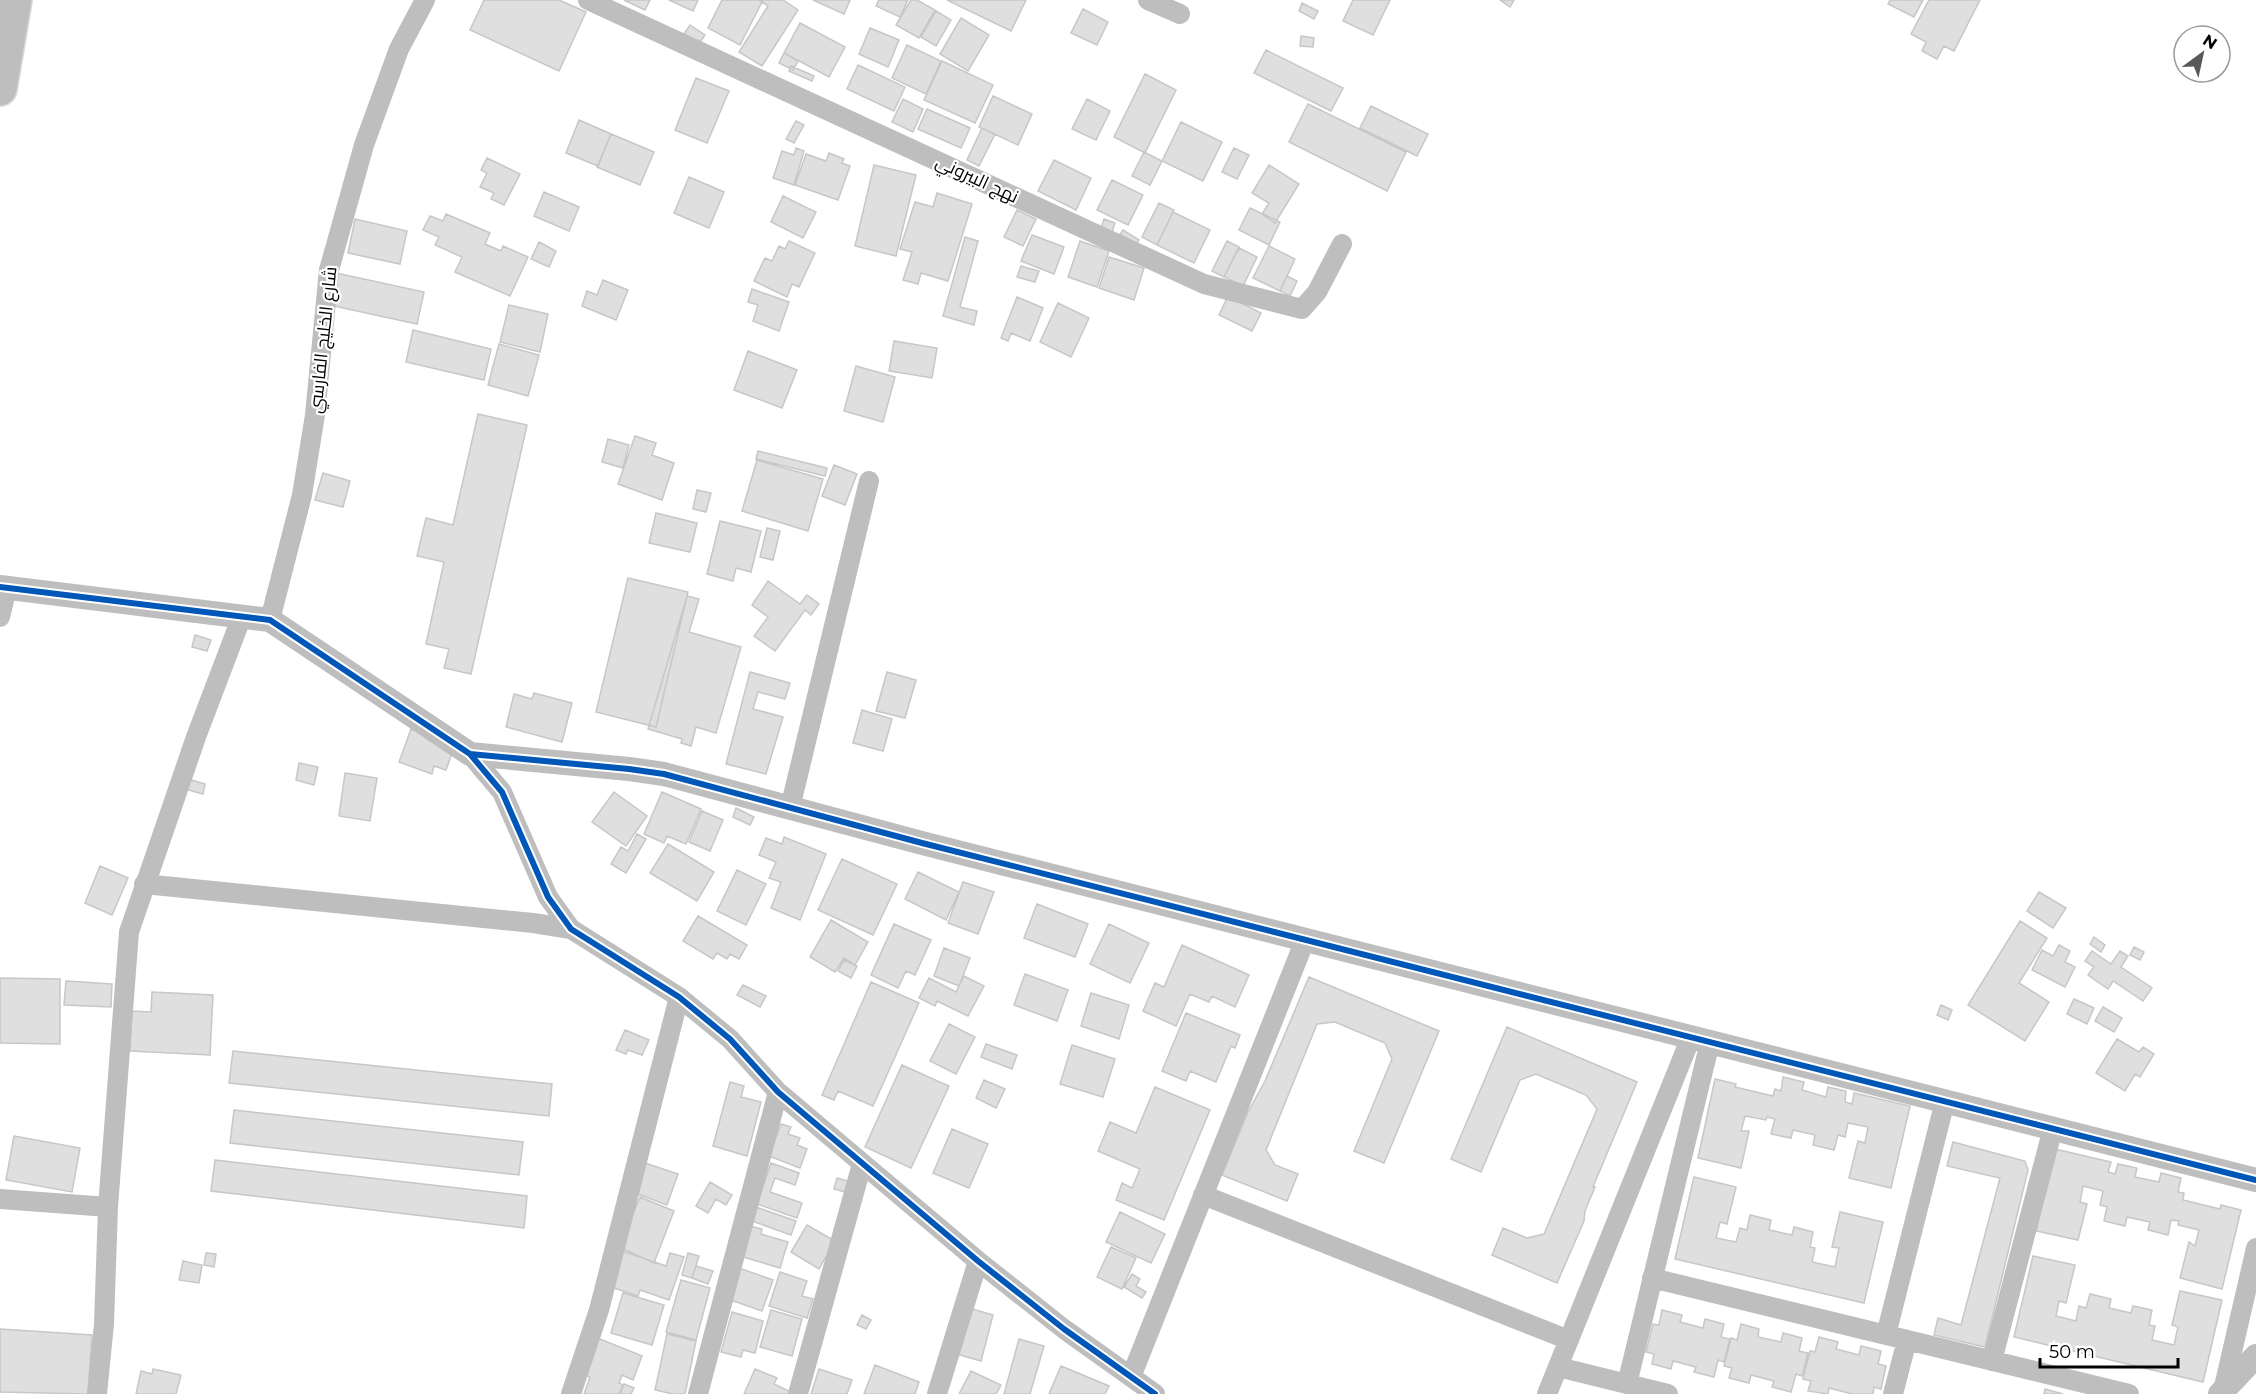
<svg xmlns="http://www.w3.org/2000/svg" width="2256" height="1394" viewBox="0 0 2256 1394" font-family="Montserrat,Cairo,sans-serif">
	<rect width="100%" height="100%" fill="#fff"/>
	<path fill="#dfdfdf" stroke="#c7c7c7" stroke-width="1.5" d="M484,0H559L586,12L559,71L470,30Z
		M624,0H650L645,10Z
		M669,0H698L693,11Z
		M722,0H763L740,45L708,28Z
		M759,0H783L798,10L762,66L739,52L768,6Z
		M813,0H850L844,14Z
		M879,0H908L900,17L876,6Z
		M911,0H917L935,10L919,38L896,25Z
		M947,0H1026L1011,31Z
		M1353,0H1390L1373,35L1343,21Z
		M1500,0H1514L1510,7Z
		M1890,0H1923L1914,17L1888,4Z
		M1929,0H1980L1954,51L1944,46L1937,59L1922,51L1926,42L1911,34Z
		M1302,3L1318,11L1314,19L1299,11Z
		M1083,9L1108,22L1097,45L1071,33Z
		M936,11L951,20L936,46L921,37Z
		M961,18L989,35L968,71L940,54Z
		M800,23L845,47L829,77L784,53Z
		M690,25L705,35L699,44L684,34Z
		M870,28L899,40L888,67L859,54Z
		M1301,36L1314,38L1313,47L1300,46Z
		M907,45L941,61L926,94L892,78Z
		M1266,50L1343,88L1331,111L1254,73Z
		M784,53L798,61L793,70L779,63Z
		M942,61L993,85L975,123L924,100Z
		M858,65L905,87L894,111L847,89Z
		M791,66L814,76L812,81L789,71Z
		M1145,74L1176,90L1145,153L1114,137Z
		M696,78L729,91L707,143L675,130Z
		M993,96L1032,114L1018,145L979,127Z
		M903,99L923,109L913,132L892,122Z
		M1087,99L1110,111L1096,140L1072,129Z
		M1308,104L1406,152L1387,191L1289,142Z
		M1371,106L1428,134L1417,156L1360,128Z
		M927,109L970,128L961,148L918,129Z
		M579,120L611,134L598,166L566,153Z
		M796,121L804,125L794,143L786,139Z
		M1181,122L1222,142L1203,181L1162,161Z
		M982,128L995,134L979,166L967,160Z
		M611,134L654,152L640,185L597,167Z
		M796,148L804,151L794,185L773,178L782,151L794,155Z
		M1234,148L1249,155L1237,179L1222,172Z
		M1144,152L1162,161L1150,185L1132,176Z
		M829,153L844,159L842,163L850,166L838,200L795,185L806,154L826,161Z
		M487,158L520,174L504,205L491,199L494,193L480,187L487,173L481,170Z
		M1054,160L1091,178L1076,210L1038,191Z
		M874,165L916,175L896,256L855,246Z
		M1269,165L1299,184L1275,223L1262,214L1269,203L1252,193Z
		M689,177L724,192L709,228L674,213Z
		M1112,180L1143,195L1128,225L1097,210Z
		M544,192L579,207L569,231L534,216Z
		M937,193L972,204L948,281L921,273L918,284L903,280L912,252L900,249L915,202L933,207Z
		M783,196L816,212L803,238L771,222Z
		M1159,203L1174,210L1157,245L1142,237Z
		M1250,208L1280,222L1269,245L1239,230Z
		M1017,210L1036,219L1023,246L1004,237Z
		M1173,212L1210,230L1194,263L1157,245Z
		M446,214L490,233L485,244L501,251L503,246L528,257L510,296L455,272L462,257L435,245L439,237L423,230L430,216L443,221Z
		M355,219L407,231L400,264L348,253Z
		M1104,219L1115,223L1112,232L1101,228Z
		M1123,230L1139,240L1136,244L1120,234Z
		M1032,235L1064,247L1054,274L1021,261Z
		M965,237L978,241L960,307L977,311L974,325L943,316Z
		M789,241L815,253L799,287L792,284L787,297L754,281L765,258L772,261L779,246L785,249Z
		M1080,241L1109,251L1097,287L1068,277Z
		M1227,241L1239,247L1224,277L1212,271Z
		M539,242L556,251L549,267L531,259Z
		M1269,246L1295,259L1280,291L1253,278Z
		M1239,248L1257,257L1243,286L1224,277Z
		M1109,257L1144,268L1134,300L1099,288Z
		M1021,266L1039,271L1035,282L1017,277Z
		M336,273L424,292L417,324L329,305Z
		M1287,276L1297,281L1290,296L1280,291Z
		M603,280L628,290L616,320L582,306L587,291L597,295Z
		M752,289L789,302L779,331L753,321L758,305L748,302Z
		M1228,296L1261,313L1252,331L1219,315Z
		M1017,297L1043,308L1030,341L1011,333L1008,341L1001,338Z
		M1058,303L1089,318L1071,357L1040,342Z
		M509,305L548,314L540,352L500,342Z
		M413,330L491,349L484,380L406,362Z
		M894,341L937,348L932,378L889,371Z
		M499,344L539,355L528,396L488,385Z
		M748,351L797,370L782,408L734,390Z
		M856,366L895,377L883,422L844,411Z
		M478,414L527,425L471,674L444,668L449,649L426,644L444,562L417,556L426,518L453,525Z
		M635,436L656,443L652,455L674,463L662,500L618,484Z
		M608,439L629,445L623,468L602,462Z
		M758,451L827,468L825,476L756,459Z
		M757,460L823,479L808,531L742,511Z
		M834,465L857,474L845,505L822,496Z
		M323,473L350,481L343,507L315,500Z
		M697,490L711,493L706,512L693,509Z
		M656,513L697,523L690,552L649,543Z
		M720,521L761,531L751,572L736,568L733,581L707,574Z
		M767,528L780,531L773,560L760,557Z
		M628,578L688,592L656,727L596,712Z
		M768,581L800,604L807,595L819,604L811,615L805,610L775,651L754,636L768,617L752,605Z
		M687,596L699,599L689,632L741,647L716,733L696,727L691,746L681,743L682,739L648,729Z
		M195,635L211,640L207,651L192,647Z
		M750,672L790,683L785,699L758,692L753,709L783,717L766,774L726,764Z
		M887,672L916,680L905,718L876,711Z
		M534,693L572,703L562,742L506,727L514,694L532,699Z
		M862,710L892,719L883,751L853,743Z
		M411,729L455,745L446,770L434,766L432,774L399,762Z
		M299,763L318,767L314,785L296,780Z
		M345,773L377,778L370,821L339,816Z
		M188,779L205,784L203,794L185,789Z
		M614,792L647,816L626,846L592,822Z
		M662,792L701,809L686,844L667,836L664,843L644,834Z
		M736,808L754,817L750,825L733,817Z
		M702,811L723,820L710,851L689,842Z
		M637,834L646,839L626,873L611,864L621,847L628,851Z
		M784,837L826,854L800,920L771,908L781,882L769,878L776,862L759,855L766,838L782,844Z
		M668,844L714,872L697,901L650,873Z
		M842,859L897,884L873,935L818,910Z
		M100,866L128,878L112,915L85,903Z
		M737,870L766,884L746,925L717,911Z
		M918,872L959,892L946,920L905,899Z
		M963,882L994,892L978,934L948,923Z
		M2039,892L2066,908L2053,928L2027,911Z
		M1037,904L1088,924L1075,957L1024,938Z
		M698,916L747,945L739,959L730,954L727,959L717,953L713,959L683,941Z
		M831,920L868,942L855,965L844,958L835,972L810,957Z
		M2020,921L2047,938L2019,983L2049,1002L2025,1041L1968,1005Z
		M894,924L931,940L915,975L906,971L898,988L871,975Z
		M1109,924L1149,943L1130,983L1090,964Z
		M2094,937L2105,945L2101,952L2090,944Z
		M1182,945L1249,975L1235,1007L1212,996L1209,1002L1190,994L1176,1026L1143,1011L1155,983L1164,987Z
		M2059,945L2070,951L2065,962L2075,967L2065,987L2032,970L2042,950L2053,956Z
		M2134,947L2144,952L2140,960L2130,955Z
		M944,948L970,958L959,986L934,976Z
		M2092,951L2111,964L2120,951L2128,956L2121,967L2152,988L2143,1001L2113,981L2108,989L2088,975L2094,967L2085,961Z
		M844,960L857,966L851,978L838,971Z
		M1025,974L1068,990L1057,1021L1014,1005Z
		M964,976L984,986L968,1016L937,1001L935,1006L919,998L929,978L956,992Z
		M1309,977L1439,1031L1384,1163L1354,1151L1392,1059L1385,1043L1335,1022L1317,1024L1266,1150L1275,1165L1298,1174L1287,1201L1222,1175L1248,1112L1265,1081Z
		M0,978L60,979V1044L0,1043Z
		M66,981L112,984L111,1007L64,1005Z
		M871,982L919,1003L873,1106L838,1091L834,1100L822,1095Z
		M743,985L766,996L760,1007L737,995Z
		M152,992L213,995L210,1055L130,1051L132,1011L151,1012Z
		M1091,993L1129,1005L1119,1039L1081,1026Z
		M2074,999L2094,1008L2087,1024L2067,1014Z
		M1941,1005L1952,1010L1948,1020L1937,1015Z
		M2103,1007L2122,1018L2114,1032L2095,1021Z
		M1186,1013L1240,1035L1235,1048L1231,1046L1216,1082L1190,1071L1186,1081L1162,1071Z
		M949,1024L975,1037L956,1074L930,1061Z
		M1507,1027L1637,1082L1593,1187H1595L1585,1211L1584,1221L1557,1283L1492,1255L1503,1228L1527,1238L1544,1234L1597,1109L1586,1095L1536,1074L1520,1080L1481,1172L1451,1159Z
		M625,1030L649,1040L642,1055L628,1050L626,1054L616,1050Z
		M2117,1039L2139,1052L2143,1047L2154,1054L2140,1077L2135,1074L2125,1091L2096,1073Z
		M986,1044L1017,1055L1012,1069L981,1057Z
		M1072,1045L1115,1059L1103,1097L1060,1084Z
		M233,1051L552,1084L549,1116L229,1083Z
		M902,1065L949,1086L911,1168L865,1147Z
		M1783,1077L1804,1082L1802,1090L1826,1097L1828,1087L1846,1091L1845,1102L1852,1104L1854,1093L1910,1106L1891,1188L1849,1178L1858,1141L1865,1143L1868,1127L1848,1123L1845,1137L1838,1135L1834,1150L1813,1145L1815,1135L1793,1130L1791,1138L1771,1134L1775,1119L1767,1117L1766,1120L1745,1116L1741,1131H1749L1741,1168L1698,1158L1715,1079L1736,1084L1735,1087L1773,1096L1775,1089L1781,1091Z
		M984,1080L1005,1089L996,1108L976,1098Z
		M730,1082L744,1086L741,1097L761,1102L747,1156L713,1146Z
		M1155,1087L1210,1110L1164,1220L1116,1200L1122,1183L1132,1188L1140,1169L1098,1151L1110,1122L1136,1133Z
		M234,1110L523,1142L519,1175L230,1143Z
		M781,1124L791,1127L788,1134L800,1138L797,1145L807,1149L800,1168L769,1156Z
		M952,1129L988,1144L969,1188L933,1173Z
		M14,1136L80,1148L72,1192L6,1180Z
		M1953,1142L2025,1161L2028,1170L1985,1347L1934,1335L1938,1318L1961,1325L2000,1178L1947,1166Z
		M2055,1149L2111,1162L2108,1172L2115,1174L2118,1164L2137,1168L2135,1177L2159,1182L2161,1173L2181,1178L2178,1192L2184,1193L2183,1200L2220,1209L2221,1205L2241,1210L2222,1289L2180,1278L2189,1242L2195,1246L2199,1230L2178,1225L2179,1221L2171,1220L2168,1235L2148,1230L2150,1222L2127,1217L2125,1226L2104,1221L2107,1207L2100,1205L2103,1191L2083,1186L2080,1202L2087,1204L2078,1240L2036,1231Z
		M215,1160L527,1196L524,1228L211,1191Z
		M645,1163L678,1174L667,1205L635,1193Z
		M771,1163L799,1173L795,1185L775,1178L770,1192L802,1203L797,1218L757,1204Z
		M1694,1177L1736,1187L1727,1224L1720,1222L1716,1238L1736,1242L1740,1228L1747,1230L1750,1215L1771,1220L1769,1230L1792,1235L1794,1227L1813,1232L1810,1247L1815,1248L1812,1262L1835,1267L1839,1248L1832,1247L1840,1212L1883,1222L1864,1303L1675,1259Z
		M837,1178L848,1181L845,1192L834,1189Z
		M710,1182L732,1195L726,1205L716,1199L708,1213L696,1206Z
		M640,1197L674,1211L654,1263L619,1247Z
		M756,1207L796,1221L791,1235L752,1221Z
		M1120,1212L1165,1234L1151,1263L1106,1242Z
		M807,1225L835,1241L819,1269L791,1252Z
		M750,1226L762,1229L761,1234L788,1242L780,1268L740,1256Z
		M1111,1247L1136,1258L1122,1289L1097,1277Z
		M622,1251L666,1266L670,1253L684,1257L669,1300L640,1290L638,1296L611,1287Z
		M206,1253L216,1254L214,1267L204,1265Z
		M688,1253L699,1256L692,1278L682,1275Z
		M2033,1256L2075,1265L2066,1303L2059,1301L2056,1316L2076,1321L2079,1306L2086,1308L2090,1294L2111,1299L2109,1308L2131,1313L2133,1306L2152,1310L2149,1325L2155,1326L2152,1340L2174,1345L2178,1327L2172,1325L2180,1291L2222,1300L2203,1382L2014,1337Z
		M183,1261L202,1265L199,1283L179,1280Z
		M696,1266L713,1271L708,1284L692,1278Z
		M739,1268L773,1280L762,1311L728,1299Z
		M780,1272L807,1281L802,1296L813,1299L807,1318L769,1306Z
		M1132,1274L1140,1279L1136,1286L1146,1292L1142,1298L1124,1287Z
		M681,1280L710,1288L696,1340L666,1332Z
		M623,1293L664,1305L652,1345L611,1333Z
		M969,1308L993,1315L981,1361L953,1353Z
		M771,1310L802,1319L792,1356L760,1347Z
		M1662,1310L1682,1315L1680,1322L1703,1328L1705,1319L1724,1324L1721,1337L1730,1339L1724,1362L1718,1360L1714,1377L1694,1372L1696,1367L1673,1361L1671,1369L1652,1364L1654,1354L1646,1352L1653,1324L1659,1325Z
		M732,1312L763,1321L755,1353L743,1350L741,1357L721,1352Z
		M862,1315L871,1320L866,1329L857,1325Z
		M1741,1324L1759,1329L1758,1337L1781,1342L1783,1333L1802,1338L1799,1351L1808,1353L1802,1376L1796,1374L1791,1392L1772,1387L1774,1381L1751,1375L1749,1383L1729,1378L1732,1368L1724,1366L1731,1338L1737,1340Z
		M0,1329L92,1335L88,1394L0,1392Z
		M667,1334L696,1341L685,1394H673L655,1390Z
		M595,1337L642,1356L633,1380L622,1375L619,1383L623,1385L619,1394H584L590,1377L580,1373Z
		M1819,1337L1838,1342L1836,1349L1859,1355L1861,1346L1881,1351L1878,1364L1886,1366L1881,1389L1874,1387L1873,1394H1852L1829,1388L1828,1394L1808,1391L1811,1381L1803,1379L1810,1351L1815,1352Z
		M1019,1339L1044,1346L1030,1394H1004Z
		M875,1365L919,1382L915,1394H864Z
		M1061,1366L1109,1386L1105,1394H1049Z
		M153,1369L181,1375L176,1394H136L141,1371L152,1374Z
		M755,1369L777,1378L774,1384L791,1392L790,1394H744Z
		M819,1369L852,1380L847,1394H811Z
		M971,1371L1001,1385L996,1394H959Z
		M624,1384L634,1388L631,1394H620Z
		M2045,1389L2063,1394H2044Z"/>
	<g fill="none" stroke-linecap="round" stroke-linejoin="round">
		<g stroke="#dbdbdb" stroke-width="36">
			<path id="motorway" d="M0,89L15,0"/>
		</g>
		<path stroke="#bebebe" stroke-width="20" d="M588,0L1204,284L1302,309L1317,292L1342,244
			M1148,0L1180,14
			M0,617L7,588
			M270,620L302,495L315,415L329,270L364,145L399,49L425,0
			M470,754L502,792L548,897L571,929L679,997L730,1039L778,1092L978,1261L1064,1329L1155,1394
			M790,808L869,481
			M144,884L533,923L571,929
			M1203,1195L1569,1340
			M0,1199L108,1207
			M1652,1278L2129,1394
			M1886,1335L1945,1101
			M1992,1361L2053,1128
			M1558,1367L1668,1394
			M1131,1377L1305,940
			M1627,1384L1710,1042
			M2223,1391L2256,1248
			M97,1394L104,1324L108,1207L129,932L196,737L242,616
			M571,1394L599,1310L679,997
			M698,1394L778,1092
			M798,1394L862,1164
			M937,1394L978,1261
			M1547,1394L1691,1037
			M1893,1394L1907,1340"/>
		<path stroke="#bebebe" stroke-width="24" d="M0,587L270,620L470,754L629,769L664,774L922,843L2256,1180
			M2220,1394L2256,1356"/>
		<use href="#motorway" stroke="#bebebe" stroke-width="33"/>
		<g stroke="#fff" stroke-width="10">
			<path id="cycleway" d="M0,587L270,620L470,754L629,769L664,774L922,843L2256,1180
				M470,754L502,792L548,897L571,929L679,997L730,1039L778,1092L978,1261L1064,1329L1155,1394"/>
		</g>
		<use href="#cycleway" stroke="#0057b8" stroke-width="6"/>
	</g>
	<g text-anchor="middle" stroke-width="4.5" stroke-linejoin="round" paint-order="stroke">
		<g font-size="18" fill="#000" stroke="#fff">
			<text transform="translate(977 179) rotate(25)" y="6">نهج البيروني</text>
			<text transform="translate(323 340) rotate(-84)" y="6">شارع الخليج الفارسي</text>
		</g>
	</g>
	<g transform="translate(2202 54) rotate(33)"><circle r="28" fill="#ffffff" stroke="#999999" stroke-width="1.5"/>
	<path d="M0-4.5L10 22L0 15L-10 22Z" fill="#595959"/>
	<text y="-9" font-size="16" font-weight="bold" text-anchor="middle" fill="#000000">N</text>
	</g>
	<path d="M2040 1358v9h138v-9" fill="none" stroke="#000000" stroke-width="3"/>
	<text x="2049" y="1358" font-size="18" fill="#000000" stroke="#ffffff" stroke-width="4.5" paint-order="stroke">50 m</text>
</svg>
